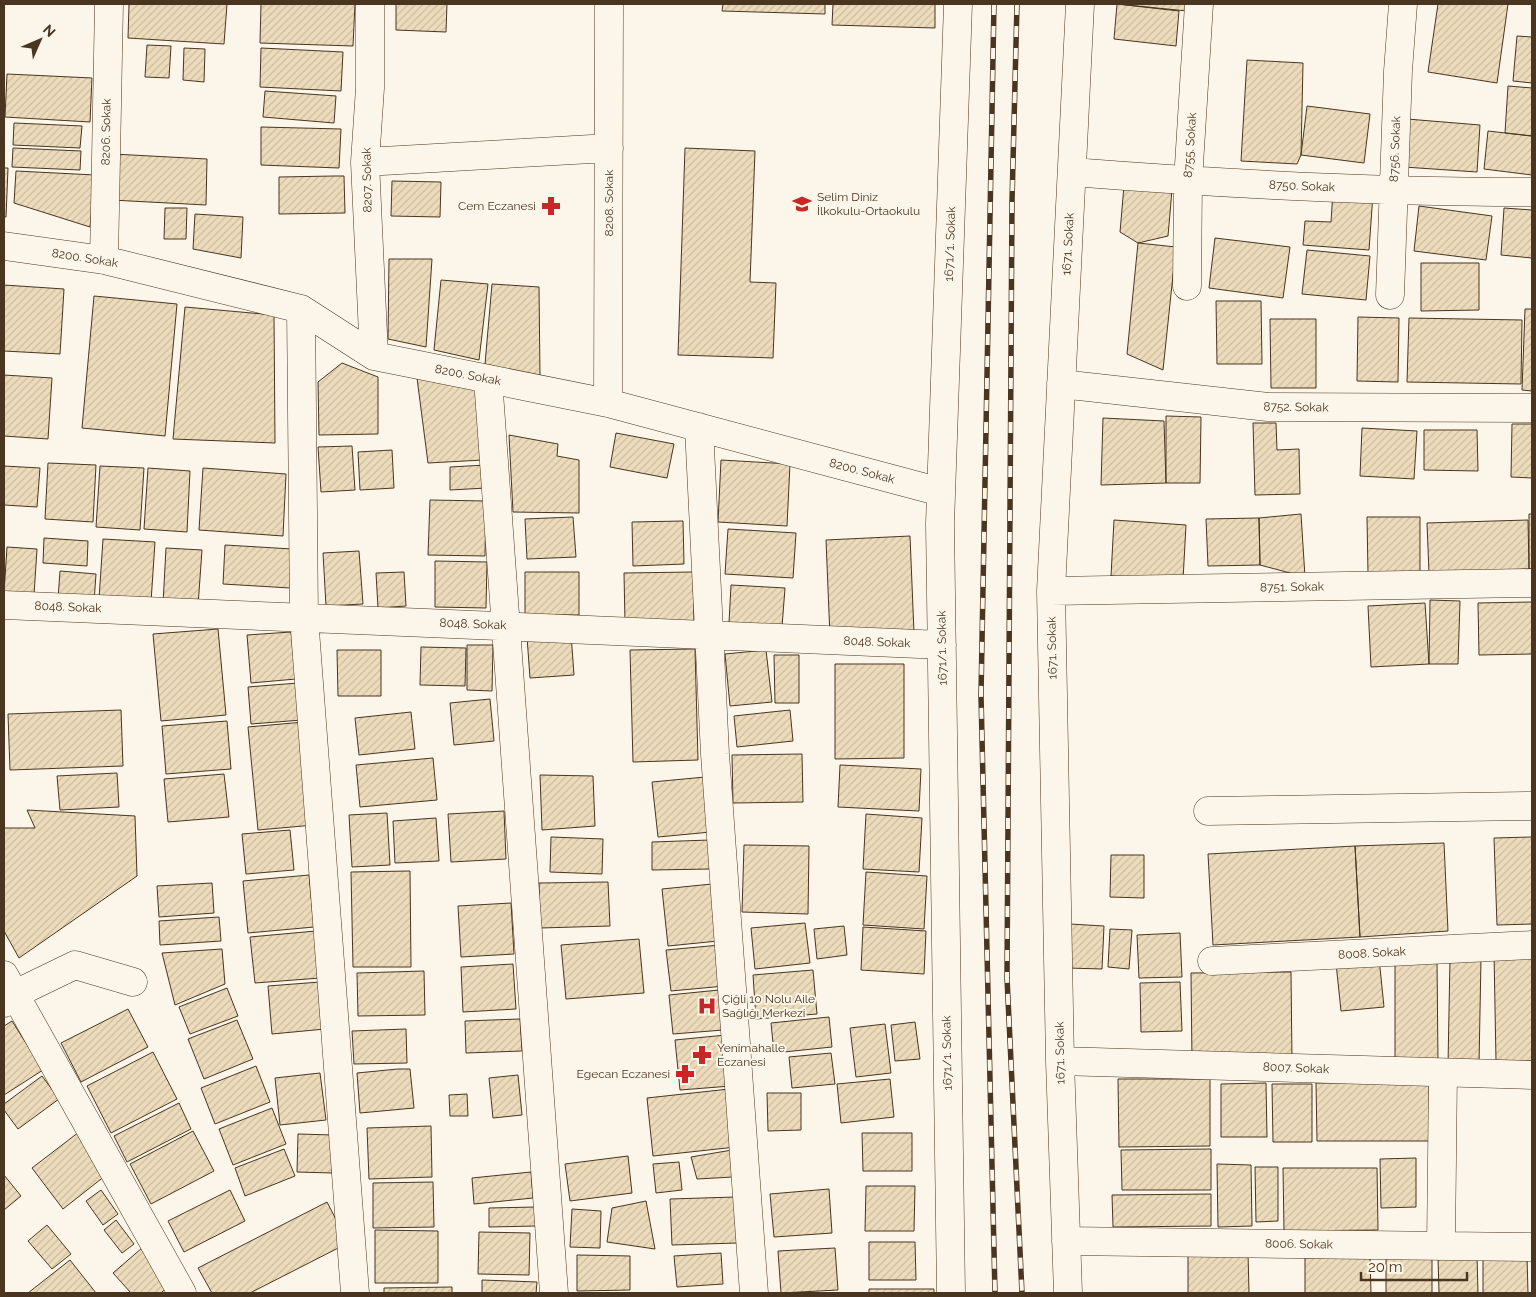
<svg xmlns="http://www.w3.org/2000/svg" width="1536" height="1297" viewBox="0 0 1536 1297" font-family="Raleway,sans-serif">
	<defs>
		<pattern id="building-hatch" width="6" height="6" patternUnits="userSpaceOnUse" patternTransform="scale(1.25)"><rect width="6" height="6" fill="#ecdcbc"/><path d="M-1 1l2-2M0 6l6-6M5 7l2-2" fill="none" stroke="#ccbda1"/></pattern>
	</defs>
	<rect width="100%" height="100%" fill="#fbf6e9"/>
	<path fill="url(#building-hatch)" stroke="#4a3520" d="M129,4H227L224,44L128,38Z
		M261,4H355L353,46L260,43Z
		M396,4H447L446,32L396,30Z
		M723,4H825V14L722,11Z
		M833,4H935V28L832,25Z
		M1117,4H1188L1187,11Z
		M1117,4L1179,11L1176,46L1114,39Z
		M1438,4H1508L1497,83L1428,72Z
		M1517,36L1532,37V83L1513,81Z
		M147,45L171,46L169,78L145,77Z
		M184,48L205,49L204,82L183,80Z
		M261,48L343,52L341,91L260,87Z
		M1247,60L1303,63L1301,155L1297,164L1241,161Z
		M7,74L92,78L90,122L5,117Z
		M1508,86L1532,88V136L1505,133Z
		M265,91L336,96L334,123L263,117Z
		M1307,106L1370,114L1364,163L1301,155Z
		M1407,119L1480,125L1477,172L1404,167Z
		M14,123L82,126L80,148L13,145Z
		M261,127L341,129L339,168L261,165Z
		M1488,131L1532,136V175L1484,169Z
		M13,148L81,151L80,170L12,167Z
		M685,148L755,151L750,282L776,283L773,358L678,355Z
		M113,154L207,159L206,205L111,200Z
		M4,168H8L6,217H4Z
		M16,171L95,175L90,227L14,203Z
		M334,176H344L345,213L279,214V177Z
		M392,181L441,182L440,217L391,216Z
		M1124,186L1172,190L1168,236L1138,243L1120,232Z
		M1333,191L1373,194L1369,250L1303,245L1305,221L1331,222Z
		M1419,206L1492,216L1486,260L1414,251Z
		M165,208H187L186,239H164Z
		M1504,208L1532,210V258L1501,255Z
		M195,214L243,217L241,258L193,249Z
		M1215,238L1290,247L1283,298L1209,288Z
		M1138,243L1176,247L1163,370L1127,354Z
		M1307,250L1370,256L1366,300L1302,294Z
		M389,259H432L426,347L388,339Z
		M1421,263H1479V310L1421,311Z
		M441,280L488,284L479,360L434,350Z
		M492,284L539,287L540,377L485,364Z
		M4,285L64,289L60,354L4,351Z
		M94,296L177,304L165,436L82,428Z
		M1216,301H1261L1262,364H1217Z
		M185,307L274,315L275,443L173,439Z
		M1525,309H1532V391L1522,390Z
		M1358,317L1399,318L1398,382L1357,381Z
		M1409,318L1522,320L1521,384L1407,382Z
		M1270,319H1316V388H1271Z
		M342,363L378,377V434L319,435L318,382Z
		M4,375L52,378L48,439L4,436Z
		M417,378L479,390L483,460L428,463Z
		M1166,416L1201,417L1200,483H1166Z
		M1103,418L1164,421L1166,483L1101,485Z
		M1253,423H1276L1277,450L1299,449L1300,494L1255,495Z
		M1512,424H1532V478L1511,477Z
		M1362,428L1417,431L1414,479L1360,476Z
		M1424,430H1477L1478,471L1424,470Z
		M616,433L674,444L667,478L610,467Z
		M509,435L558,444L557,456L579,460V513L513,512Z
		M352,446L355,490L321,492L318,447Z
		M392,450L394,488L360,490L358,452Z
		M721,460L790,464L787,526L718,522Z
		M48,463L96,465L93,522L45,519Z
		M486,465L487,488L450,490V467Z
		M4,466L40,468L37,507L4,505Z
		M100,466L144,468L140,530L96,527Z
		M148,468L190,471L187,532L144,529Z
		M203,468L286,474L283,536L199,530Z
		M430,500L486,501L485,556L428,555Z
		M1301,514L1305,577L1260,565L1259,518Z
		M1529,514H1532V569H1529Z
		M573,517L576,557L527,559L525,519Z
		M1367,517H1420V573L1368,574Z
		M1259,518L1260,565L1208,566L1206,519Z
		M1114,520L1186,525L1183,580L1111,576Z
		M1528,520L1529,569L1429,573L1427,523Z
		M683,521L684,564L633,566L632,522Z
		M728,529L796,533L793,578L725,574Z
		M910,536L914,633L830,637L826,540Z
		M44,538L88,541L87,566L43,563Z
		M103,539L155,542L151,602L99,599Z
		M225,545L292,549L290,588L223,584Z
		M7,547L37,549L34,595L4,593Z
		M166,548L202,550L198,606L163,604Z
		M359,551L363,604L326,606L323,553Z
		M435,561L487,562L486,608L435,607Z
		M60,571L96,574L94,602L58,599Z
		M404,572L406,606L378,608L376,573Z
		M525,572H579V615H525Z
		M693,572L694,621L625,623L624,573Z
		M731,585L785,588L782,627L729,623Z
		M1430,600L1460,601L1458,664H1429Z
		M1532,602V654L1479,655L1478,603Z
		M1425,603L1429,664L1371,667L1368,606Z
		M218,629L226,715L161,721L153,634Z
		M291,632L296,679L251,683L247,635Z
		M571,634L574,675L530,678L527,637Z
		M467,645H493L492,691L467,690Z
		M421,647L466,648L465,686L420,685Z
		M695,649L698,760L633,762L630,650Z
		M337,650H381V696H338Z
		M766,650L772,702L730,706L725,654Z
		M774,655H799V703H775Z
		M835,664H904V758L835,759Z
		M298,683L302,720L251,724L248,687Z
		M490,699L494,741L454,745L450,703Z
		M121,710L123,766L10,770L8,714Z
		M790,710L793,741L737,747L734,716Z
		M411,712L415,749L359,755L355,718Z
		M227,721L231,769L166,774L162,726Z
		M304,722L314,825L258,830L248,727Z
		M802,754L803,802L733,803L732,755Z
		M433,758L437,800L360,807L356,765Z
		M840,765L921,769L919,811L838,807Z
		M117,773L119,807L60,810L57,776Z
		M224,774L229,817L168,822L164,779Z
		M540,775L593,776L595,826L542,830Z
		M705,777L711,832L658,837L652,782Z
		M27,810L135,816L137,876L19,958L4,931V828H35Z
		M504,811L506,859L451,862L448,814Z
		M387,813L390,865L352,867L349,815Z
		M866,814L922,818L919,872L863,869Z
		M436,818L439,861L395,863L393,821Z
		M290,830L294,870L246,874L242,834Z
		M551,837L603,839L602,874L550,872Z
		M1532,837V924L1497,925L1494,838Z
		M710,840L711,869L652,870V842Z
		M1444,843L1448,931L1360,937L1355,846Z
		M744,845L809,846L808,914L742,912Z
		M1355,846L1360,937L1213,945L1208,854Z
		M1111,855H1144V898L1110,897Z
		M410,871L411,967H353L351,872Z
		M866,872L927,876L924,929L863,925Z
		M309,875L314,927L248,933L243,881Z
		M608,882L610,926L540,928L539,883Z
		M212,883L214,913L159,917L157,886Z
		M712,884L718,941L668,946L662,889Z
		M511,903L514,954L461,957L458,906Z
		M219,917L221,941L160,945L159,921Z
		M805,923L810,963L755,969L751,928Z
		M1070,924L1104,926L1102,969L1068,968Z
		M844,926L847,955L817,959L814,929Z
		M863,927L926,931L924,974L861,970Z
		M1110,929L1132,930L1129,969L1108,967Z
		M316,931L320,978L255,983L250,937Z
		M1180,933L1182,977L1139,978L1137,935Z
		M639,939L644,993L566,999L561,945Z
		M720,945L725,986L671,991L666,950Z
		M222,949L225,984L175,1005L162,953Z
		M1494,952H1532V1061H1496Z
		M1379,958L1384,1007L1341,1011L1336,963Z
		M1395,958H1437L1438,1064L1395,1065Z
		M1450,958H1481L1479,1065H1448Z
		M513,964L516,1009L463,1012L461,967Z
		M813,970L817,1014L756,1019L753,975Z
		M424,971L425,1015L358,1016L357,973Z
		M1291,972L1292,1061H1192L1191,973Z
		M320,982L325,1029L272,1034L268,986Z
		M1180,982L1182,1031L1141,1032L1140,983Z
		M227,988L238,1016L190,1034L179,1007Z
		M719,990L723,1030L673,1034L669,995Z
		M128,1009L148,1047L81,1082L61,1043Z
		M829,1017L832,1047L774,1053L771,1023Z
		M520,1019L522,1051L466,1053L465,1021Z
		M237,1020L253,1059L204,1079L188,1039Z
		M12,1021L43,1070L4,1095V1026Z
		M915,1022L920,1059L895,1061L891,1025Z
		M885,1024L891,1073L856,1077L850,1028Z
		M406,1029L407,1063L354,1064L352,1031Z
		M726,1035L731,1086L680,1090L675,1040Z
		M153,1052L177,1099L111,1133L87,1086Z
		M831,1053L835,1084L792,1088L789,1057Z
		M256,1066L270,1102L215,1124L201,1088Z
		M398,1069H410L414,1108L360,1113L357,1073Z
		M320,1073L326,1120L280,1125L275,1078Z
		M518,1075L522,1115L493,1118L489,1078Z
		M42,1076L59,1099L18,1129L4,1110V1104Z
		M890,1079L894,1117L841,1123L837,1084Z
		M1118,1079H1210V1146L1119,1147Z
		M1429,1082V1141H1317L1316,1083Z
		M1266,1083L1267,1137H1221V1084Z
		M1272,1084H1312V1142H1273Z
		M729,1089L736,1147L653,1156L647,1098Z
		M767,1093H801V1130L768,1131Z
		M467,1094L468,1116H450L449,1095Z
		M179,1103L191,1129L127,1162L114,1136Z
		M272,1108L286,1144L233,1165L219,1129Z
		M431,1126L432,1177L369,1179L367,1128Z
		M193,1131L214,1171L151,1204L130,1164Z
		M79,1132L110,1172L63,1209L32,1168Z
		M862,1133H912V1171H863Z
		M298,1134L333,1135L332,1173L297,1172Z
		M284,1149L295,1176L245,1196L235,1168Z
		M1211,1149V1190H1122L1121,1150Z
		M732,1150L733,1177L697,1179L691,1157Z
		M628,1156L632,1193L570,1201L565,1164Z
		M1416,1158V1207L1381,1208L1380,1159Z
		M679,1162L682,1190L656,1193L653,1164Z
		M1217,1164L1251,1165L1252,1226L1218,1227Z
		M1255,1167H1278V1221L1256,1222Z
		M1283,1168H1377L1378,1230L1284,1231Z
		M531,1172L533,1198L474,1204L472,1178Z
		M4,1175L21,1196L4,1210Z
		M433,1182L434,1227L373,1228V1183Z
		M866,1186H915L914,1231H865Z
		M829,1189L832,1233L774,1237L770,1194Z
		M101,1190L118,1214L103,1225L86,1201Z
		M230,1190L245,1221L184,1252L168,1221Z
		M1211,1194V1226L1113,1227L1112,1195Z
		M735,1197L737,1243L672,1245L670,1199Z
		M646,1201L655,1249L607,1242L612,1208Z
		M327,1202L348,1243L250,1293H212L198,1268Z
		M536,1207L537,1226L489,1227V1208Z
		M572,1209L601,1211L600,1248L570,1247Z
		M116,1220L134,1244L122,1253L104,1230Z
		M47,1225L71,1254L52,1269L28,1241Z
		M375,1230L438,1231V1283H375Z
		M479,1232L530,1233L529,1275L478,1274Z
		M869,1242H915L916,1280H869Z
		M142,1248L172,1283L161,1293H131L113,1273Z
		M835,1248L838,1290L781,1293L778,1251Z
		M1188,1252H1248L1249,1293H1188Z
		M721,1253L723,1284L677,1287L674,1256Z
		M577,1255L630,1256V1290L577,1291Z
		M1386,1256H1432V1293H1386Z
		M1477,1256L1478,1293H1439L1438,1257Z
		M1483,1257H1527L1528,1293H1483Z
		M1305,1258H1370L1371,1293H1305Z
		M70,1260L96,1293H28Z
		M482,1280L537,1282L536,1293H482Z
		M452,1287V1293H384V1288Z
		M869,1289H934V1293H869Z"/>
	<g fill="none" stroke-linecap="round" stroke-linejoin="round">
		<g stroke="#4a3520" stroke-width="29">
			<path id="street" d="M370,4V88L365,162L374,356
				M365,162L609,148
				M1072,172C1225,184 1379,192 1532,192
				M4,246L104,260L301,309L374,356L608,403L941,492
				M104,260L109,4
				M1187,286L1188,181L1199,4
				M1390,295L1398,71L1403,4
				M301,309L304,617L355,1293
				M488,379L554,1293
				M1061,384L1268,407L1532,408
				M608,403L609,4
				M699,427L715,754L754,1293
				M1051,591L1532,583
				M4,605L942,645
				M1208,811L1532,806
				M1212,961L1532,945
				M4,975L182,1293
				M4,1003L13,995L75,965L133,982
				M1060,1061L1532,1075
				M1066,1241L1532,1247
				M1441,1245L1443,1073
				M951,1293L940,524L958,4
				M1068,1293L1060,1061L1051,591L1080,4"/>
		</g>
		<use href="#street" stroke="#fbf6e9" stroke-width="28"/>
		<g stroke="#4a3520" stroke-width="5.5">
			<path id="rail" d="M994,4L981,695L995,1293
				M1017,4L1012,202L1007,978L1022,1293"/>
		</g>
		<use href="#rail" stroke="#fbf6e9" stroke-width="4" stroke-dasharray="11" stroke-linecap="butt"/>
	</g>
	<defs>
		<g id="school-bare" transform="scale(1.5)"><path d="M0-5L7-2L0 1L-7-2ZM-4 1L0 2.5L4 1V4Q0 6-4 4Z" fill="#c62828" stroke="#fbf6e9" stroke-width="2.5" paint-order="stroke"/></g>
		<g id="pharmacy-bare" transform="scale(1.5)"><path d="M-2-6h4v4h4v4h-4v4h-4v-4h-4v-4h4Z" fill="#c62828" stroke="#fbf6e9" stroke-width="2.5" paint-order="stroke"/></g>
		<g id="hospital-bare" transform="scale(1.5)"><path d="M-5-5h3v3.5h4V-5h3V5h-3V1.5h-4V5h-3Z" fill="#c62828" stroke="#fbf6e9" stroke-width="2.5" paint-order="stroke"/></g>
	</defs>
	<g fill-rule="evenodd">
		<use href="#school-bare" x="802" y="204"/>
		<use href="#pharmacy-bare" x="551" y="206"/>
		<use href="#hospital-bare" x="707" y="1006"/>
		<use href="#pharmacy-bare" x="702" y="1055"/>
		<use href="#pharmacy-bare" x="685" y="1074"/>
	</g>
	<g text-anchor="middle" stroke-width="4" stroke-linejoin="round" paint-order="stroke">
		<g font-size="12" fill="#4a3520" stroke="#fbf6e9">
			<text transform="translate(106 132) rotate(-89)" y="4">8206. Sokak</text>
			<text transform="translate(1190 145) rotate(-86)" y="4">8755. Sokak</text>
			<text transform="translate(1395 149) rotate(-88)" y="4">8756. Sokak</text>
			<text transform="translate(367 180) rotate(-91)" y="4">8207. Sokak</text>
			<text transform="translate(1302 186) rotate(2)" y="4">8750. Sokak</text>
			<text transform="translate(609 203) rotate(-90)" y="4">8208. Sokak</text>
			<text transform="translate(950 244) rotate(-88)" y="4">1671/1. Sokak</text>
			<text transform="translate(1068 244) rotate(-87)" y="4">1671. Sokak</text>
			<text transform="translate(85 258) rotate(9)" y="4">8200. Sokak</text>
			<text transform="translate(468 375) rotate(11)" y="4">8200. Sokak</text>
			<text transform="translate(1296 407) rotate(1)" y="4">8752. Sokak</text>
			<text transform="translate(862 471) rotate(15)" y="4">8200. Sokak</text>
			<text transform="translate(1292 587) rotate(-1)" y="4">8751. Sokak</text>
			<text transform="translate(68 607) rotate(2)" y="4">8048. Sokak</text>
			<text transform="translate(473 624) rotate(2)" y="4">8048. Sokak</text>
			<text transform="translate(877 642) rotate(2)" y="4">8048. Sokak</text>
			<text transform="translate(942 648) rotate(-91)" y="4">1671/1. Sokak</text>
			<text transform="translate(1052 648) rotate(-91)" y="4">1671. Sokak</text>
			<text transform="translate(1372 953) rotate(-3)" y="4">8008. Sokak</text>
			<text transform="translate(947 1053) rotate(-91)" y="4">1671/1. Sokak</text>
			<text transform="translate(1060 1053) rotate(-91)" y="4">1671. Sokak</text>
			<text transform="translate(1296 1068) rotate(2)" y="4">8007. Sokak</text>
			<text transform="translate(1299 1244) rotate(1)" y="4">8006. Sokak</text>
		</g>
		<g font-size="12" fill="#4a3520" stroke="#fbf6e9" text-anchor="start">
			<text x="817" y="201">Selim Diniz<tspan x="817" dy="14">İlkokulu-Ortaokulu</tspan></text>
			<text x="536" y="210" text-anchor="end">Cem Eczanesi</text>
			<text x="722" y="1003">Çiğli 10 Nolu Aile<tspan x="722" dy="14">Sağlığı Merkezi</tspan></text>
			<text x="717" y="1052">Yenimahalle<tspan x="717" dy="14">Eczanesi</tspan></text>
			<text x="670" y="1078" text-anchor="end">Egecan Eczanesi</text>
		</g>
	</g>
	<rect width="1536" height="1297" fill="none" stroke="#4a3520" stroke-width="10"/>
	<g transform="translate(40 40) rotate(45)" stroke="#fbf6e9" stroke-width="4" paint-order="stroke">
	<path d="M0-4L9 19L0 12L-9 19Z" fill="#4a3520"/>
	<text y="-8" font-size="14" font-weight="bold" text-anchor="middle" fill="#4a3520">N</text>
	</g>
	<path d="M1361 1272v8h106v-8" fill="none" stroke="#4a3520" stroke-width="2.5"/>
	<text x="1368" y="1272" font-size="15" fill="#4a3520" stroke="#fbf6e9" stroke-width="4" paint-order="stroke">20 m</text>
</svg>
